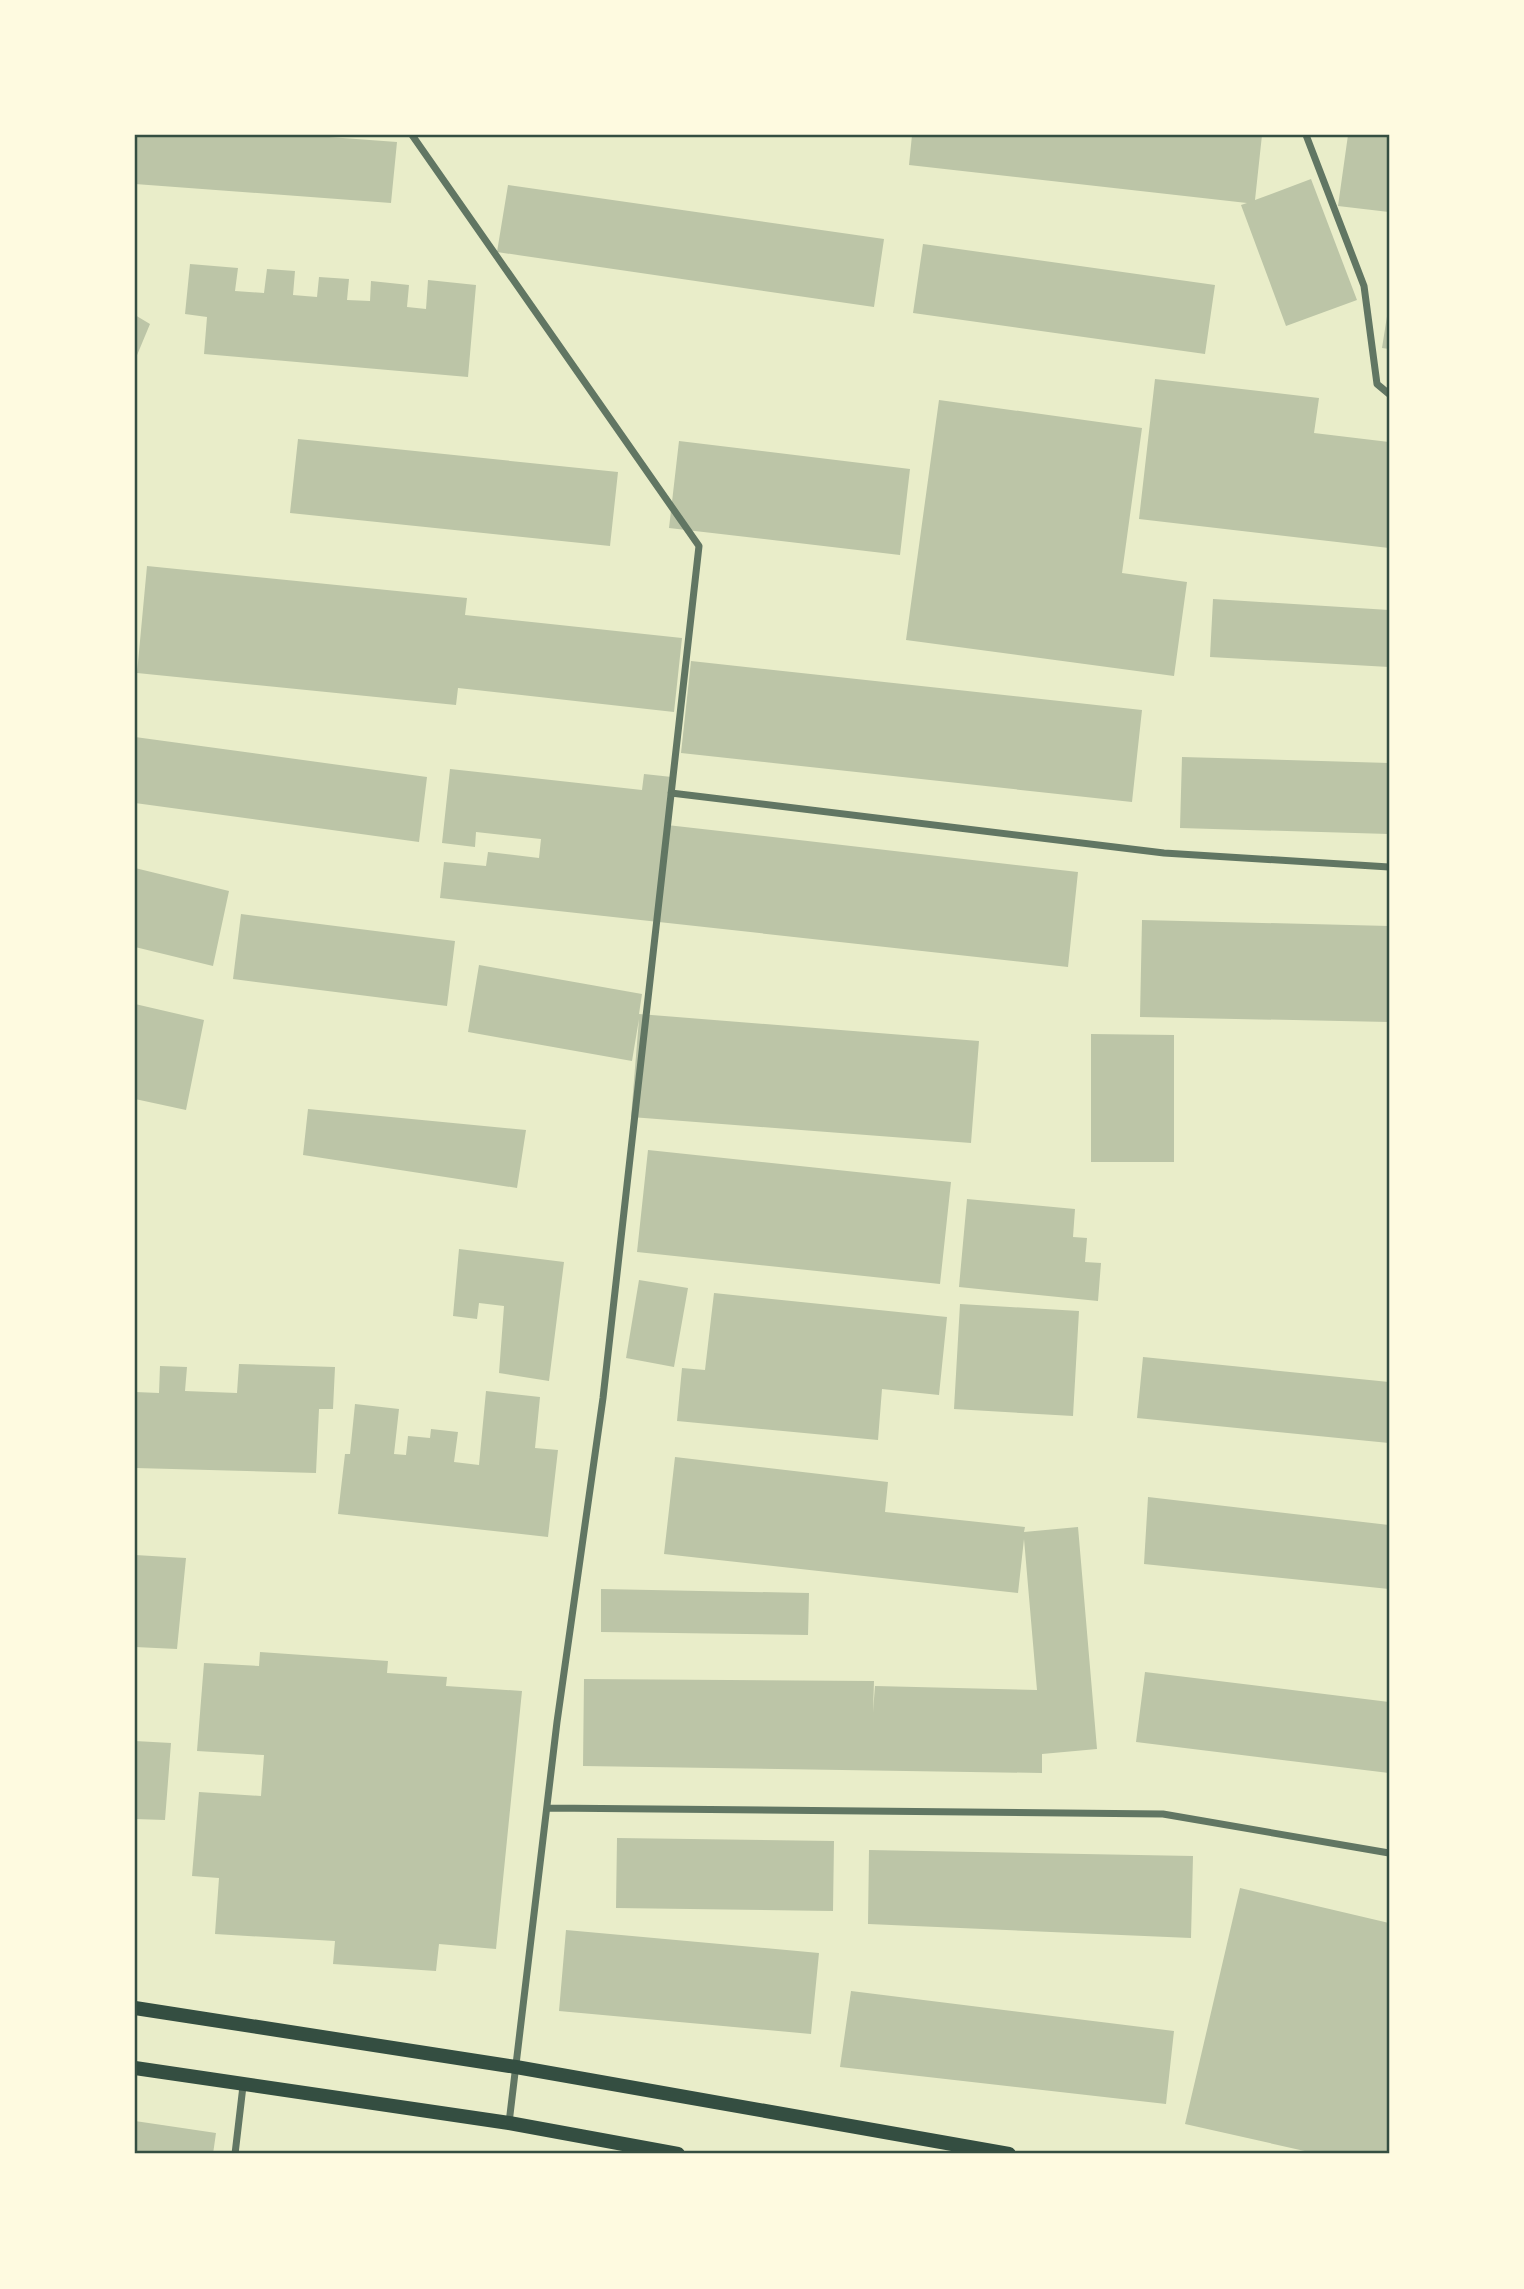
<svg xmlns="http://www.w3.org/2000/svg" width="1524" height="2289" viewBox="0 0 1524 2289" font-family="'PT Serif',serif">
	<rect width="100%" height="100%" fill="#e9edc9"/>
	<path fill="#bcc5a7" d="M135,135H302L397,142L391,203L135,184Z
		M912,135H1262L1255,200L1311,179L1357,300L1286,326L1241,205L1247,203L909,165Z
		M1348,135H1389V212L1338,206Z
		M508,185L884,239L874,307L497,252Z
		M923,244L1215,285L1205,354L913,313Z
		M190,264L238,268L235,291L264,293L267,269L295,271L293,295L317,297L319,277L349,279L347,300L370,301L371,281L409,285L407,307L426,309L428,280L476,285L468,377L204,354L207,317L185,314Z
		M1388,310H1389V349L1382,348Z
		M135,315L150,324L135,360Z
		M1155,379L1319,398L1314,433L1389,442V548L1139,519Z
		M939,400L1142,428L1122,573L1187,582L1174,676L906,640Z
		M298,439L618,472L610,546L290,513Z
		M679,441L910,469L900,555L669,528Z
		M147,566L467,598L465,615L682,638L674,712L458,688L456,705L137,673Z
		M1213,599L1389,610V667L1210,657Z
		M691,661L1142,710L1132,802L681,753Z
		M135,737L427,777L419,842L135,803Z
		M1182,757L1389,763V834L1180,828Z
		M450,769L642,790L644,774L672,777L667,825L1078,872L1068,967L440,898L444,862L486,866L488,852L539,858L541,839L476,832L475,847L442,843Z
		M135,868L229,891L213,966L135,947Z
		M241,914L455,941L447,1006L233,979Z
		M1142,920L1389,926V1022L1140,1017Z
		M479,965L642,994L639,1014L979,1041L971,1143L631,1117L639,1019L632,1061L468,1032Z
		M135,1004L204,1020L186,1110L135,1099Z
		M1091,1034L1174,1035V1162H1091Z
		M308,1109L526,1130L517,1188L303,1155Z
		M648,1150L951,1182L940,1284L637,1252Z
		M967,1199L1075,1209L1073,1237L1087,1238L1085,1262L1101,1263L1098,1301L959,1287Z
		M459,1249L564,1262L549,1381L499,1373L504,1306L479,1303L477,1319L453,1316Z
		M639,1280L688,1288L674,1367L626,1358Z
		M714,1293L947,1317L939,1395L882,1389L878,1440L677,1421L682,1368L705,1370Z
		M960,1304L1079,1311L1073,1416L954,1409Z
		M1143,1357L1389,1382V1443L1137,1418Z
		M239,1364L335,1367L333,1409H319L316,1473L135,1468V1392L159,1393L160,1366L187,1367L185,1391L237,1393Z
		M486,1391L540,1397L535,1448L558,1450L548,1537L338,1514L345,1454H350L355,1404L399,1409L394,1454L406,1455L408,1436L430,1438L431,1429L458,1432L454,1462L479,1465Z
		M675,1457L888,1482L885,1512L1025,1527L1024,1532L1078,1527L1097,1749L1042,1754V1773L583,1766L584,1679L874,1681L873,1712L875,1686L1037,1690L1024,1539L1018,1593L664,1554Z
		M1148,1497L1389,1525V1589L1144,1564Z
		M135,1555L186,1558L177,1649L135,1647Z
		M601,1589L809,1593L808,1635L601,1632Z
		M260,1652L388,1661L387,1673L447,1677L446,1686L522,1691L496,1949L439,1944L436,1971L333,1964L335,1941L215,1934L219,1878L192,1876L199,1792L261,1796L264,1755L197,1751L204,1663L259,1666Z
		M1145,1672L1389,1702V1773L1136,1742Z
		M135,1741L171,1743L165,1820L135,1819Z
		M617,1838L834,1841L833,1911L616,1908Z
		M869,1850L1193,1856L1191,1938L868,1924Z
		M1240,1888L1389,1923V2154H1318L1185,2124Z
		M566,1930L819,1953L811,2034L559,2011Z
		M851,1991L1174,2031L1166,2104L840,2067Z
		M135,2121L216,2133L213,2154H135Z"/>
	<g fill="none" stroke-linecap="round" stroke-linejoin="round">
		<path stroke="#617663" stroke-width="7" d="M412,135L699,546L603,1398L557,1722L509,2123
			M1306,135L1364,286L1377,384L1389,394
			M671,793L1164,853L1389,867
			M547,1808L1163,1814L1389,1853
			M235,2154L243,2086"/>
		<path stroke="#344e41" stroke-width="14" d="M135,2008L516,2067L1009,2154
			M135,2068L509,2123L678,2154"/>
	</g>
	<rect width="1524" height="2289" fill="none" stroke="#fefae0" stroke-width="273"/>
	<rect x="136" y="136" width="1252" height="2016" fill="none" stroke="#344e41" stroke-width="2.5"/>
</svg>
